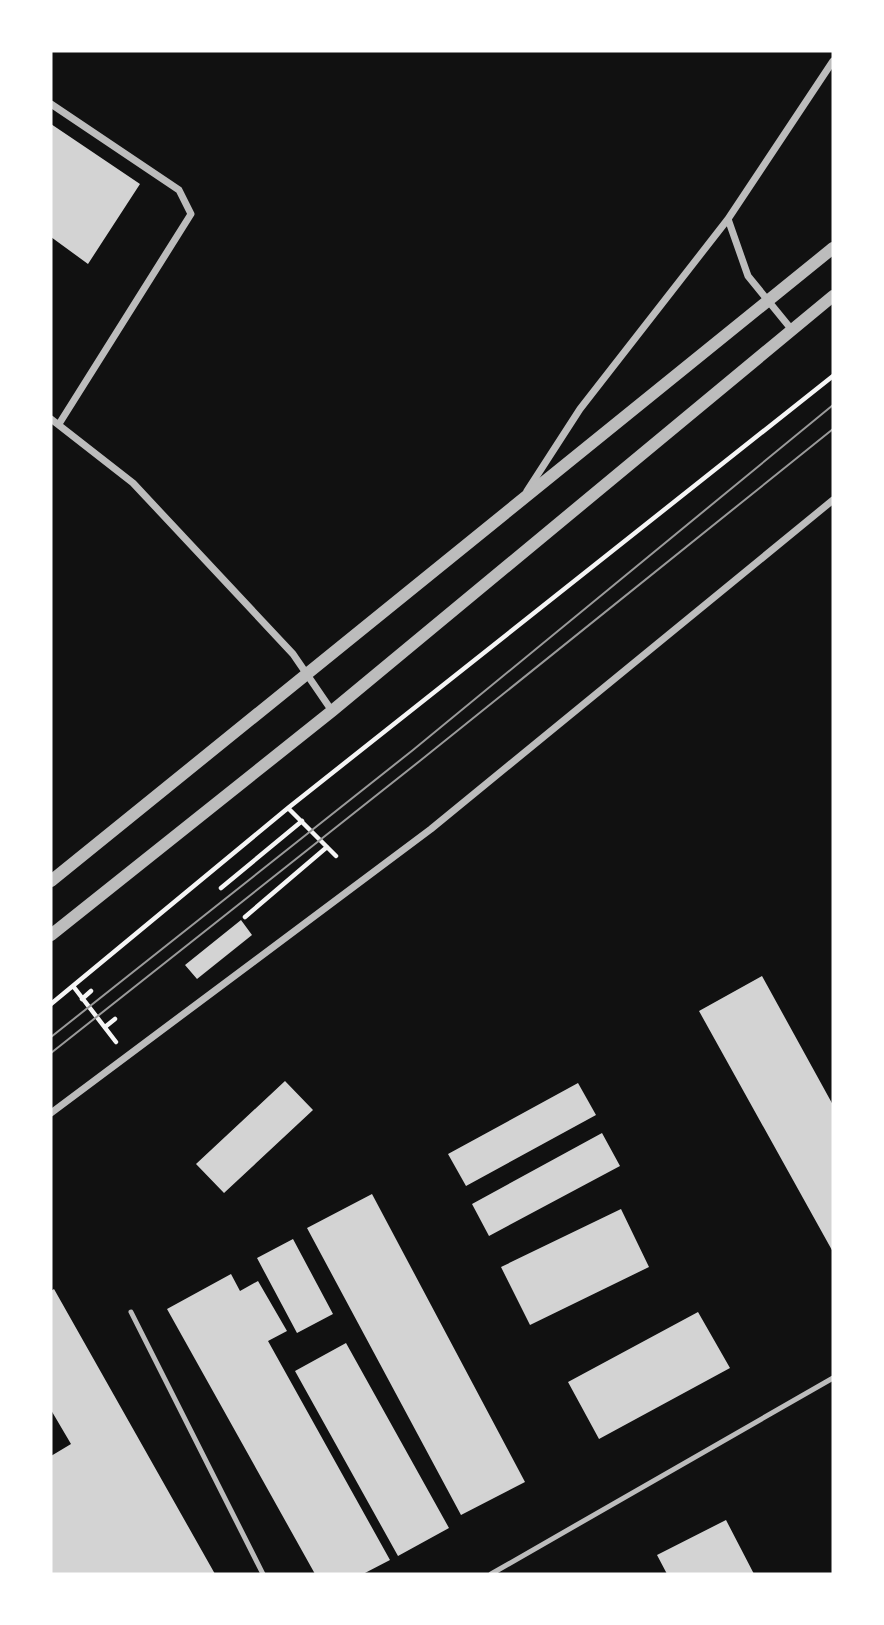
<svg xmlns="http://www.w3.org/2000/svg" width="884" height="1625" viewBox="0 0 884 1625" font-family="Quicksand,sans-serif">
	<rect width="100%" height="100%" fill="#111"/>
	<path fill="#d3d3d3" d="M51,124L140,184L88,264L51,237Z
		M241,920L252,935L197,979L185,965Z
		M762,976L833,1105V1252L699,1011Z
		M285,1081L313,1110L224,1193L196,1164Z
		M578,1083L596,1115L466,1186L448,1154Z
		M602,1133L620,1166L489,1236L472,1204Z
		M372,1194L525,1482L461,1515L307,1228Z
		M621,1209L649,1267L530,1325L501,1267Z
		M293,1239L333,1314L297,1333L257,1258Z
		M231,1274L240,1291L258,1281L287,1331L268,1341L390,1560L363,1574H315L167,1309Z
		M54,1289L215,1574H51V1456L71,1444L51,1410V1291Z
		M698,1312L730,1368L599,1439L568,1382Z
		M346,1343L449,1528L398,1556L295,1371Z
		M726,1520L754,1574H667L657,1555Z"/>
	<g fill="none" stroke-linecap="round" stroke-linejoin="round">
		<path stroke="#f5f5f5" stroke-width="4.5" d="M288,808L336,856
			M221,888L302,821
			M245,917L327,847
			M73,986L116,1042
			M82,999L91,991
			M51,1004L288,808L833,376
			M105,1027L115,1019"/>
		<path stroke="#bcbcbc" stroke-width="5" d="M131,1312L263,1574
			M491,1574L833,1378"/>
		<path stroke="#bcbcbc" stroke-width="7" d="M51,104L179,190L191,214L59,424
			M792,330L748,276L728,219L833,61
			M51,419L133,483L293,654L332,711
			M527,491L580,409L728,219
			M51,1113L431,829L833,500"/>
		<path stroke="#bcbcbc" stroke-width="12" d="M51,881L833,248
			M51,935L332,711L833,296"/>
		<path stroke="#9a9a9a" stroke-width="2" d="M51,1037L413,750L833,405
			M51,1053L421,760L833,429"/>
	</g>
	<rect width="884" height="1625" fill="none" stroke="#ffffff" stroke-width="105"/>
</svg>
